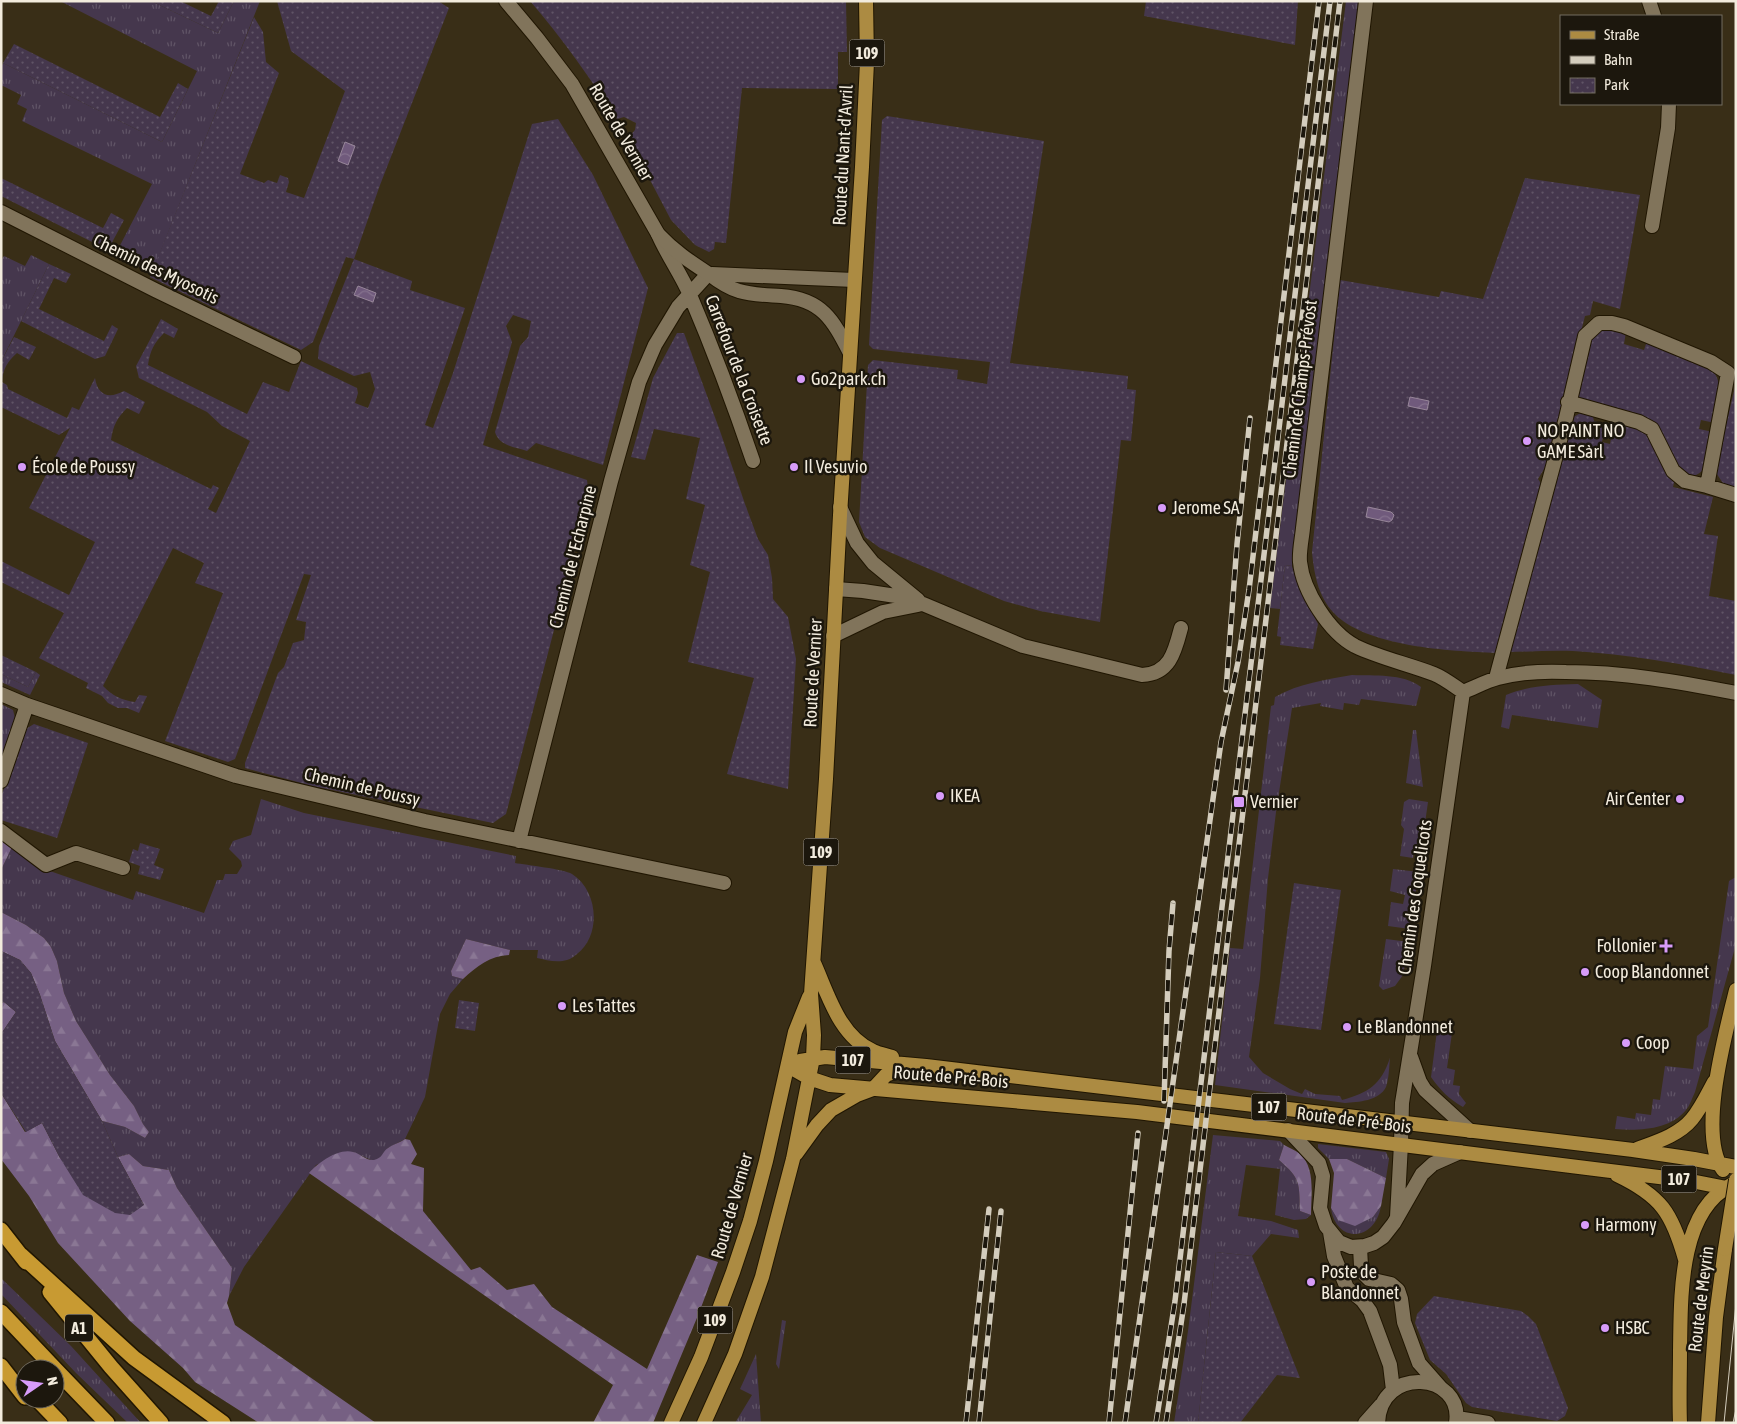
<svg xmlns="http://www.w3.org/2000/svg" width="1737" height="1424" viewBox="0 0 1737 1424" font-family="'Asap Condensed',sans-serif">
	<defs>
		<pattern id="grass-tufts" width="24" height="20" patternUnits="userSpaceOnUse" patternTransform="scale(1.25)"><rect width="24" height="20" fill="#45374d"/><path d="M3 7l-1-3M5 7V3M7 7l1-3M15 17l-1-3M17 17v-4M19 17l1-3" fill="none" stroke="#605466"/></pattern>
		<pattern id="forest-firs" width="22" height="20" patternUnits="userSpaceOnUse" patternTransform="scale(1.25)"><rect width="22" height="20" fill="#766083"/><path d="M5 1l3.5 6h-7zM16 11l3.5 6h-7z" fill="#8a7794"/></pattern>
		<pattern id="park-dots" width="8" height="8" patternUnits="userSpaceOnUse" patternTransform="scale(1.25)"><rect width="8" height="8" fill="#45374d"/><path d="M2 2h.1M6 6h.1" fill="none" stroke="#605466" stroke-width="1.8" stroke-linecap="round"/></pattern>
		<pattern id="water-waves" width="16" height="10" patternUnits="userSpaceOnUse" patternTransform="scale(1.25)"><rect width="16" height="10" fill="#705a7c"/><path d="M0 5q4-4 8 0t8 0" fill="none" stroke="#85728e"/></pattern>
	</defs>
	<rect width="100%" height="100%" fill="#392e17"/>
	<path fill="url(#grass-tufts)" d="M60,1H151L218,33L234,1H260L152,273L115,255L152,184L22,121L27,109L17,104L21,95L1,85V68L3,63L162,142L197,71Z
		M1346,1H1359L1294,558L1292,566L1285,565L1280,609L1270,608Z
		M31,255L49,264L1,362V260L4,256L25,266Z
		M36,672L40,675L30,695L1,682V674L28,687Z
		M1352,675C1375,676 1402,673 1421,687L1416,706L1361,699L1359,705L1344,703L1343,710L1320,706L1321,703L1292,708L1276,812L1268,878L1260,978L1249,1057L1263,1073L1290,1089L1302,1094L1305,1089L1315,1094L1340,1096L1342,1100C1368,1093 1381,1085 1390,1058C1389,1067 1389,1079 1386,1087C1379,1101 1358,1102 1345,1103L1215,1085L1230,948L1243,949L1271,706L1274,705L1275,697C1300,683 1325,680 1352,675Z
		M1578,684L1602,700L1598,728L1512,715L1509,729L1501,727L1506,695C1532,685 1551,685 1578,684Z
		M1,704L13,710L15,718L1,760Z
		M1413,730H1416L1423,787L1406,783Z
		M261,799L304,813L516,856L515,863C526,865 564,869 572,874C598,890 602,935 577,954C574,956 571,959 567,960C557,963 546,960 537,958L538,950H510L466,939L451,971L452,976L463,979L450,994L440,1014L425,1097L405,1139L388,1148L383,1156L376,1160H371L353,1152L316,1165L244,1267L229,1296L232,1268L177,1188L169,1170L143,1166L129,1154L118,1157L102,1121L125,1127L145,1138L149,1132L143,1124L134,1106L110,1075L76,1021L64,993L57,961L51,947L44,938L26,925L1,912V870L13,845L47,870L133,900L136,891L204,913L217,880H223L225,874H237L242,866L241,861L229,849L233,841L251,835Z
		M1409,799L1428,802L1421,851L1414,850L1413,858L1400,856L1404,829L1401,825L1404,802Z
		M1393,869L1419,872L1410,929L1388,926L1391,902L1403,904L1405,895L1390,891Z
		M1736,877V944L1695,1092C1692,1098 1690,1105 1686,1110C1670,1130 1638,1131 1615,1129L1617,1116L1635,1119L1636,1113L1651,1115L1653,1099L1660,1100L1665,1066L1693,1069L1697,1036L1708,1027L1729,881Z
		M1386,939L1409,942L1403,975L1395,986L1383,990L1379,986Z
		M1437,1031L1452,1033L1447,1068L1455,1070L1453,1085L1460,1086L1459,1094L1466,1103L1463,1107C1449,1099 1440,1090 1431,1077Z
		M1213,1135L1280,1141L1284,1145L1279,1160C1301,1179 1299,1183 1300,1211L1311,1215L1306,1219L1294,1220L1275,1215L1280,1169L1246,1165L1238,1216L1271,1221L1298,1230L1299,1238L1271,1234L1252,1256L1216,1252L1198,1423H1174L1188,1331Z
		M1318,1144L1386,1152L1389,1159L1386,1178L1347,1159H1329L1318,1148Z
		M1381,1206C1375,1242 1336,1244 1331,1208L1338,1220L1373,1217Z
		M1,1278L71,1346L141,1423H128L76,1373L1,1294Z
		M782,1320L786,1321L779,1369L776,1364Z
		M756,1354L761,1423H735L752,1395L740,1389Z"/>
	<path fill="url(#forest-firs)" d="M1,837L13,845L1,870Z
		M1,912L26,925L44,938L51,947L57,961L64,993L76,1021L110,1075L134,1106L143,1124L149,1132L145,1138L125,1127L102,1121L55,1041L40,995L31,973L20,960L1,951Z
		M466,939L510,950L509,955C490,956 477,966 463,979L452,976L451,971Z
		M4,1002L16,1012L1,1034V1003Z
		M1,1093L25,1132L42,1123L60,1158L144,1205L118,1157L129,1154L143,1166L169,1170L177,1188L232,1268L229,1296L227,1303L235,1325L376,1423H259L195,1382L183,1368L130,1321L58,1243L29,1196L1,1159Z
		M405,1139L410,1140L417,1154L411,1164L424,1168L423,1211L471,1270L480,1267L507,1290L534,1284L552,1307L647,1369L697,1255L718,1262L699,1313L653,1423H593L613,1385L309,1173C318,1163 338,1148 353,1152C360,1153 366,1161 374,1160C383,1158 382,1152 388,1148C393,1144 400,1143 405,1139Z
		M1284,1145C1289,1148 1295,1150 1299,1153C1316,1167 1311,1195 1311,1215L1300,1211C1299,1183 1301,1179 1279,1160Z
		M1329,1159H1347L1386,1178L1381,1206L1373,1217L1355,1226L1338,1220L1331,1208L1334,1173Z"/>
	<path fill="url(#park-dots)" d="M151,1H180L211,16L219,1H234L218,33Z
		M277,1H438L449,8L380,185L354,259L412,281L410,290L465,308L425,425L433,428L453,373L532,124L558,119L593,175L648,288L603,465L536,443L527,451C515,447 499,446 495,432L520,346L528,337L531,321L513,315L506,326L512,342L483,445L587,480L589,496L506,814L493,823L313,786L245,768V763L278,673L284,667L293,643L304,640L306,622L296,620L311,575L304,574L235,759L228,762L165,741L223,593L195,583L204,563L173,548L103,686C113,696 121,700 135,702L139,695L147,696L139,713L127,708H118L108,703L102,696L86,688L88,683L39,658L64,613L1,582V561L69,595L95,542L29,508L70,428L59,435L1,407V362L14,337L36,347L29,360L17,353C7,362 3,369 2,382L7,385L8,389L67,418L72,407L79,410L95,378C98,396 109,399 124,391L145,402L139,414L127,408C117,418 113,426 111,440L211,489L213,485L219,488L208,509L216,513L250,441L222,426L207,412L139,378L136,366L161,319L178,329L174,338L164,333C154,343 150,351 148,365L247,414L263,382L289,392L301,361L357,388L358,393L355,403L368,408L375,389L370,372L354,376L318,359L319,346L354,259L346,257L313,342L301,350L150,277L254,17L263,32L266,62L279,73L240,174L264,183L268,180L277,183L280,175L288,178L289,182L286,192L304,198L345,91L291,51Z
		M530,1H846L847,52H838V89L742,88L726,243L715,242L714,249L709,252L695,245L671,220L628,138L635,130L636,123L624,117L617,119C590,78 562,38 530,1Z
		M1146,1H1298L1295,45L1144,16Z
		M14,44L160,117L178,83L188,89L162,142L3,63Z
		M887,116L1044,141L1010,363L1128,376L1127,389L1136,390L1131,441L1121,440L1100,622L1040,611L1004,601L880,548L865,537L859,522L868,365L873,360L958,370L957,379L987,384L990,362L873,349L869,345L882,120Z
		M1,178L103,228L111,213L124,220L108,250L1,196Z
		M1525,178L1640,195L1620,309L1593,301L1590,315L1585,316L1547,464L1538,479L1542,485L1496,653C1451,651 1364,647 1333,612C1318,596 1314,573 1312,552L1340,280L1439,297L1441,291L1483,299Z
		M49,264L71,274L66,283L54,278L39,309L104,341L112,325L118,329L105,356L95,359L21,321Z
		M1607,328L1626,332L1624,344L1644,350L1647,341L1709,366C1726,384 1718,400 1715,423L1701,420L1699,429L1713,432C1710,447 1710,477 1689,476C1686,475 1682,474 1679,471C1672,465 1666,445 1662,436L1579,398L1576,388L1589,338L1598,331Z
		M677,333H684L720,431L745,504L758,539L768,555L772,578L773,599L788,617L796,659L788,789L727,774L754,678L688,662L710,572L690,565L705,505L686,499L700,438L654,429L645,460L631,457L653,378Z
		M1736,383V490L1726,488L1715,471Z
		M1584,411L1592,413L1594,421L1606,424L1602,442L1610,444L1614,422L1648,431L1675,478L1673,487L1713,497L1704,534L1718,536L1709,596L1736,601V675C1682,664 1627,654 1573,651C1551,650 1529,652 1507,652L1570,419Z
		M1285,565L1292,566L1300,588L1318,624L1313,649L1280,645L1281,637L1277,636Z
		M1,655L36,672L28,687L1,674Z
		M34,724L88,743L57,838L1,820V797L24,730Z
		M140,843L160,849L154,865L164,869L160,880L138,874L140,866L129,862L133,849L138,851Z
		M1294,883L1341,890L1321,1030L1274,1024Z
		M1,951L20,960L31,973L40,995L55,1041L102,1121L118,1157L144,1205L130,1215L115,1213L83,1195L60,1158L42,1123L26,1132L1,1093V1034L16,1012L4,1002L1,1003Z
		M459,1000L479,1003L475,1031L455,1028Z
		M1216,1252L1252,1256L1300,1378L1277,1375L1240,1423H1198Z
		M1434,1296L1521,1311L1528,1316L1536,1324L1568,1408L1565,1416L1557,1421L1472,1407L1466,1403L1446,1374L1430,1360L1415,1323L1417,1314Z"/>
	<path fill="url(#water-waves)" stroke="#978699" d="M345,142L355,146L348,165L338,161Z
		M358,286L376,293L373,302L354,295Z
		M1410,397L1429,401L1427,410L1408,406Z
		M1368,507L1391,512L1394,515L1392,520L1389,522L1366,517Z"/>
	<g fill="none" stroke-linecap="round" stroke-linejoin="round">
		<g stroke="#201602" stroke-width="16">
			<path id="minor" d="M1366,1L1303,528C1302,539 1299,551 1300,562C1303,591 1329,632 1355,646C1380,658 1408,664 1434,674C1444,678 1454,686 1463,692
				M1649,1L1654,16
				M1,212L155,290L294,357
				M1652,226L1668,128L1669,104
				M658,234C667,255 681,274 690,295C713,349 734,405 753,461
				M1568,402L1639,422L1652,429L1673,471L1685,481L1707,486
				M840,507L857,543L873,563L918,600
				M836,589L863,591L896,596L923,604L1023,646L1142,675C1170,674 1175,651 1181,628
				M833,636L883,612L918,605
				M1496,678L1566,418L1585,336L1599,323H1612L1624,326L1711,362L1728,373L1707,486L1736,495
				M1463,692C1474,688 1486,681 1498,678C1520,672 1543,671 1566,672C1623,672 1679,682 1736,693
				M1,694L27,705L236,776L425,821L724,883
				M1,781L27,705
				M1,831L46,865L76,853L123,868
				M519,841L611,481L639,382L655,345L678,307L708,274
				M1411,1057L1420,1082L1425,1090L1470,1131
				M1288,1130L1319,1163L1323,1176L1320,1208L1326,1226L1339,1242L1351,1247L1365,1246L1374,1243L1383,1237L1394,1223L1422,1174L1433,1164L1460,1152
				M1397,1217L1401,1144L1402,1103L1424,966L1463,692
				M1330,1232L1334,1256L1347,1288L1362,1300L1370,1311L1390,1365L1393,1390
				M1360,1247L1361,1266L1364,1274L1369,1279L1391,1284L1398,1290L1401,1299L1404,1322L1419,1363L1441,1388
				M1457,1418L1488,1423
				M1365,1423L1381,1405
				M1378,1423C1380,1365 1464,1372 1456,1423"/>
		</g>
		<g stroke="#201602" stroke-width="16">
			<path id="tertiary" d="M506,1L537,38L572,84L658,234C674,251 689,261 709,274C718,281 728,288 739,291C752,295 767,295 781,296C822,299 833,320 850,353
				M712,274L854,280"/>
		</g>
		<g stroke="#201602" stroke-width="16">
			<path id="primary" d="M814,963C828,994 839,1036 873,1051C879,1054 886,1055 892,1057
				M788,1066L809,1078L830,1085L1137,1112L1691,1181L1736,1190
				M788,1066L800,1061L825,1057L926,1066L1633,1150L1694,1159L1736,1167
				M1637,1149C1656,1142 1679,1135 1692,1119C1701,1108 1707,1095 1714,1082
				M796,1154L817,1125L831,1110L857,1095L873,1089L886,1075L897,1071L911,1069
				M1723,1170C1697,1134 1726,1032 1736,990
				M1617,1175C1661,1196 1672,1213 1685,1259
				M671,1423L701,1357L733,1272L750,1221L766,1161L795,1032L809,997
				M704,1423L735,1354L762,1277L793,1159L813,1058L814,1035L811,994L826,779L840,515L862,167L867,62L866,1
				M1680,1423C1679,1398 1680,1374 1680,1350C1681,1299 1678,1212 1731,1185
				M1708,1423L1716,1317L1725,1249"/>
		</g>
		<g stroke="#201602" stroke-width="18">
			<path id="motorway" d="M1,1230L26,1262
				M21,1255L134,1358L223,1423
				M50,1292L111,1367L161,1423
				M1,1312L55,1369
				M1,1366L25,1397
				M55,1369L107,1423
				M37,1399L60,1423"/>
		</g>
		<use href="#minor" stroke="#81745b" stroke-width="14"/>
		<use href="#tertiary" stroke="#81745b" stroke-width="14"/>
		<use href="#primary" stroke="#ac8b42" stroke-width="14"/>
		<use href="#motorway" stroke="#c89a32" stroke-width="15"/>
		<path stroke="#d4cdbd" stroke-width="1" d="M1724,1423L1736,1304
			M1733,1423L1736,1409"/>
		<g stroke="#d4cdbd" stroke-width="5.5">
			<path id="rail" d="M1226,690L1237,544L1250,418
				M1164,1101L1169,951L1173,903
				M966,1423L989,1209
				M979,1423L1001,1211
				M1109,1423L1138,1133
				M1125,1423L1221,742L1238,662L1249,590L1319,1
				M1156,1423L1175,1301L1330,1
				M1166,1423L1184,1304L1340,1"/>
		</g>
		<use href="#rail" stroke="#1c170d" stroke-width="4" stroke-dasharray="11" stroke-linecap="butt"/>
		<g stroke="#201602" stroke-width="16" stroke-linecap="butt">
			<path id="primary-bridge" d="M1725,1249L1736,1180"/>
		</g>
		<use href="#primary-bridge" stroke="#ac8b42" stroke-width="14"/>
	</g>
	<g fill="#d79bf9" stroke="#1c170d" stroke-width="2">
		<circle cx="801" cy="379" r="5"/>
		<circle cx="1527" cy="441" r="5"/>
		<circle cx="22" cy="467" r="5"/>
		<circle cx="794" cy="467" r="5"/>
		<circle cx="1162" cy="508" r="5"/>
		<circle cx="940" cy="796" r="5"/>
		<circle cx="1680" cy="799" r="5"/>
		<rect x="1233" y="796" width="12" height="12" rx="2.5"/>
		<path d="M1663.5 938.5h5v5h5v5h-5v5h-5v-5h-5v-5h5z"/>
		<circle cx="1585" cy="972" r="5"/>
		<circle cx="562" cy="1006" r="5"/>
		<circle cx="1347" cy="1027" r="5"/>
		<circle cx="1626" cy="1043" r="5"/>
		<circle cx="1585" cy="1225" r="5"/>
		<circle cx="1311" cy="1282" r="5"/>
		<circle cx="1605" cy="1328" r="5"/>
	</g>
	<g text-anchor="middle" stroke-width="5" stroke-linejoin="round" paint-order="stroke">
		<g fill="#1c170d" stroke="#b2ab9f" stroke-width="1">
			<rect x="849.5" y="39.5" width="35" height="27" rx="4"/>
			<rect x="803.5" y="838.5" width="35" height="27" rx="4"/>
			<rect x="835.5" y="1046.5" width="35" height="27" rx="4"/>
			<rect x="1251.5" y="1093.5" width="35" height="27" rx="4"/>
			<rect x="1661.5" y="1165.5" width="35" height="27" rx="4"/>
			<rect x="697.5" y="1306.5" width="35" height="27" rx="4"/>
			<rect x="65" y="1314.5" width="28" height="27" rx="4"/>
		</g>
		<g font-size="16" font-weight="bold" fill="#f2ebdd">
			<text x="867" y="59">109</text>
			<text x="821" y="858">109</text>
			<text x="853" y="1066">107</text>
			<text x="1269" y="1113">107</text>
			<text x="1679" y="1185">107</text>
			<text x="715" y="1326">109</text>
			<text x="79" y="1334">A1</text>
		</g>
		<g font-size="18" fill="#f2ebdd" stroke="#1c170d">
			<text transform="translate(621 132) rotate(60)" y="6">Route de Vernier</text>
			<text transform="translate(843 155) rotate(-87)" y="6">Route du Nant-d'Avril</text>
			<text transform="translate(156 269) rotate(26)" y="6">Chemin des Myosotis</text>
			<text transform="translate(739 370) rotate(69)" y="6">Carrefour de la Croisette</text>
			<text transform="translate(1300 389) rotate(-83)" y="6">Chemin de Champs-Prévost</text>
			<text transform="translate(573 557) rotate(-76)" y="6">Chemin de l'Echarpine</text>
			<text transform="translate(813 673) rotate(-87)" y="6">Route de Vernier</text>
			<text transform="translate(362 787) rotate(13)" y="6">Chemin de Poussy</text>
			<text transform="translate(1415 897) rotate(-82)" y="6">Chemin des Coquelicots</text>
			<text transform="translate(951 1077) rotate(5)" y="6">Route de Pré-Bois</text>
			<text transform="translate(1354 1120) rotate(7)" y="6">Route de Pré-Bois</text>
			<text transform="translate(732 1206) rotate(-74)" y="6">Route de Vernier</text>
			<text transform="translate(1701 1299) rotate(-83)" y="6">Route de Meyrin</text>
		</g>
		<g font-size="18" fill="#f2ebdd" stroke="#1c170d" text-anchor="start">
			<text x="811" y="385">Go2park.ch</text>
			<text x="1537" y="437">NO PAINT NO<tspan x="1537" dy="21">GAME Sàrl</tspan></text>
			<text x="32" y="473">École de Poussy</text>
			<text x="804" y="473">Il Vesuvio</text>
			<text x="1172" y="514">Jerome SA</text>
			<text x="950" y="802">IKEA</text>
			<text x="1670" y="805" text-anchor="end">Air Center</text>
			<text x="1250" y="808">Vernier</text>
			<text x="1656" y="952" text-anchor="end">Follonier</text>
			<text x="1595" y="978">Coop Blandonnet</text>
			<text x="572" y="1012">Les Tattes</text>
			<text x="1357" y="1033">Le Blandonnet</text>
			<text x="1636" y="1049">Coop</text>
			<text x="1595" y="1231">Harmony</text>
			<text x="1321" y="1278">Poste de<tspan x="1321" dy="21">Blandonnet</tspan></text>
			<text x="1615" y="1334">HSBC</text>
		</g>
	</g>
	<rect width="1737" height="1424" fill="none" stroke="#f2ebdd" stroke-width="5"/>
	<rect x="1560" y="15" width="162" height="90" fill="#1c170d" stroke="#726c60"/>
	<rect x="1570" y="31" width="25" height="8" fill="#ac8b42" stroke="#726c60"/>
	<text x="1604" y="40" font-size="15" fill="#f2ebdd">Straße</text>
	<rect x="1570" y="56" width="25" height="8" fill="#d4cdbd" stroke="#726c60"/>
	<text x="1604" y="65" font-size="15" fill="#f2ebdd">Bahn</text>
	<rect x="1570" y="78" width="25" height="15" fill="url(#park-dots)" stroke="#726c60"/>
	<text x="1604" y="90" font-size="15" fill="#f2ebdd">Park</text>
	<g transform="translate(40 1384) rotate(77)"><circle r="24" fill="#1c170d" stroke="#726c60"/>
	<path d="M0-4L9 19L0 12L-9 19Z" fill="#d79bf9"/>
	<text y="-8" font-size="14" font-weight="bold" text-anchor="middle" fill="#f2ebdd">N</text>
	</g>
</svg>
